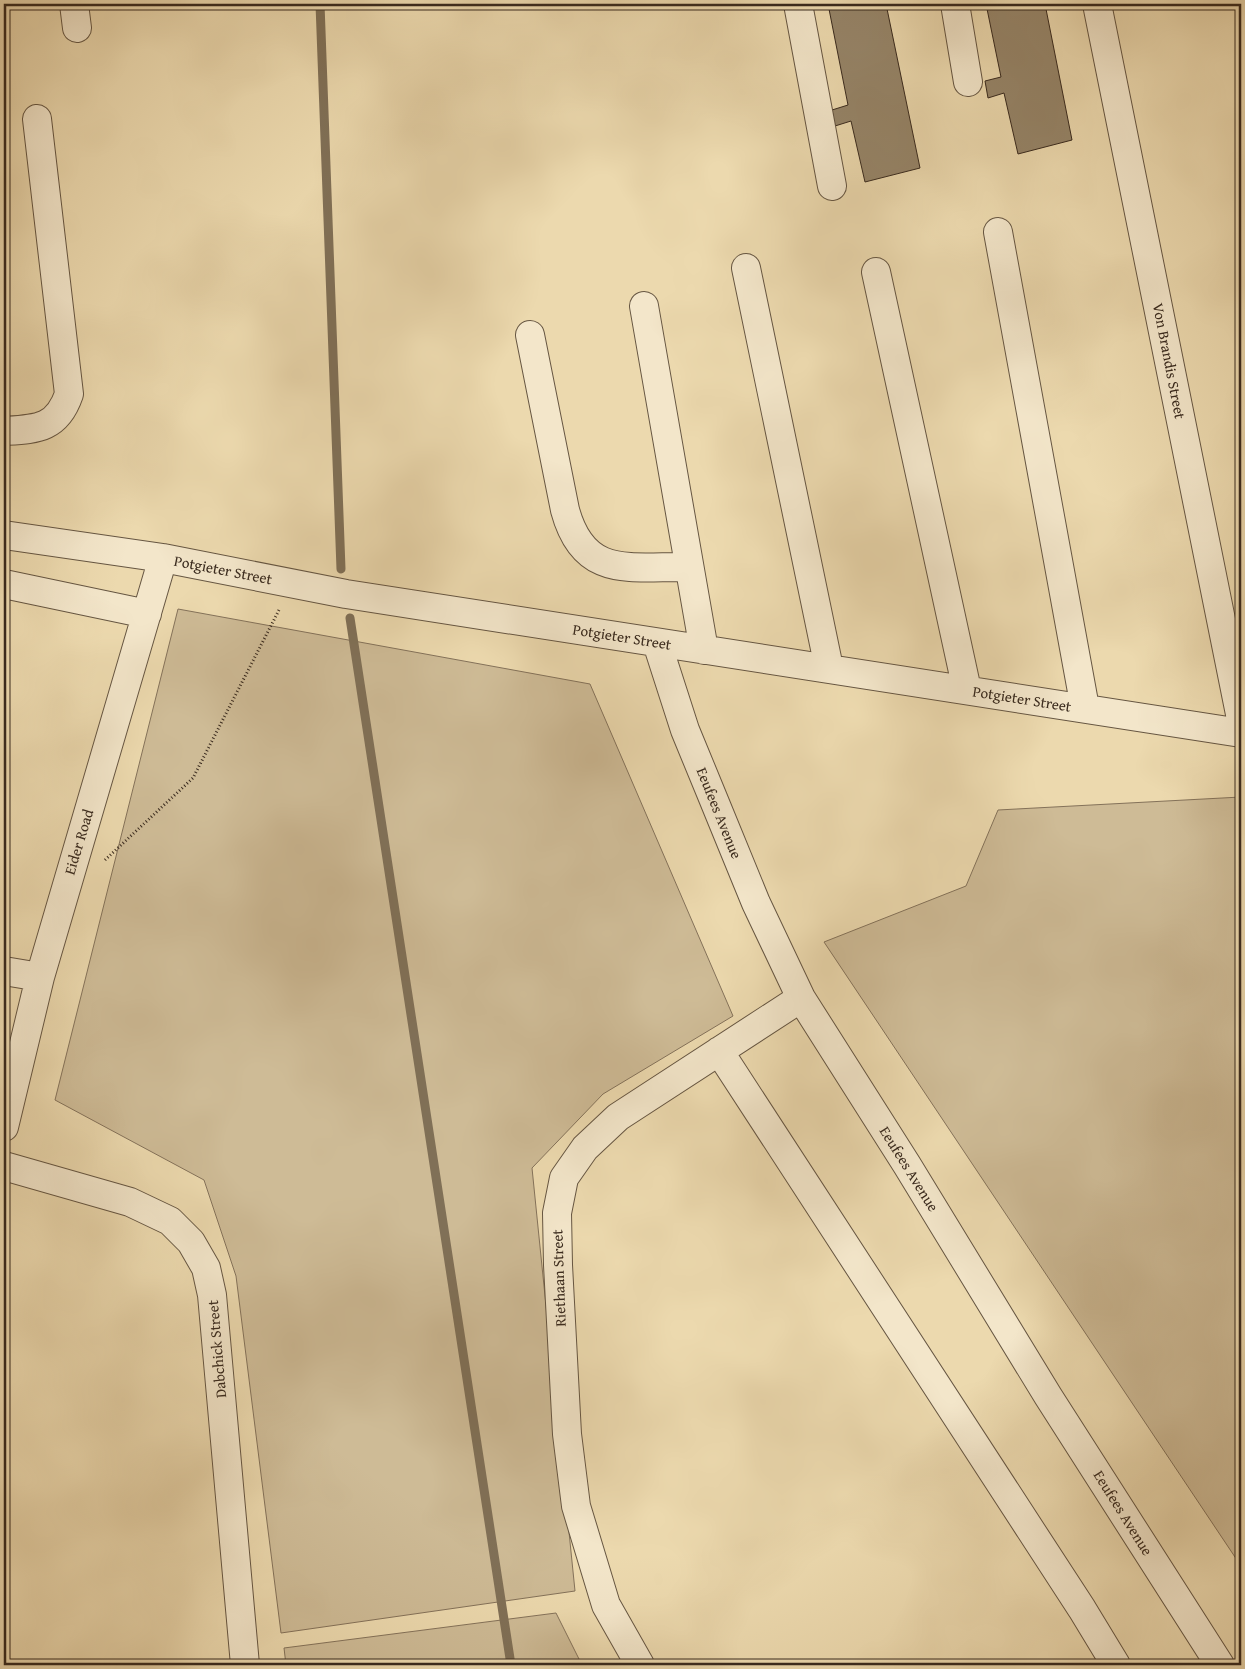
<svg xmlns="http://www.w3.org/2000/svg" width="1245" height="1669" viewBox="0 0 1245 1669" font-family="'Gentium Book Plus',serif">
	<rect width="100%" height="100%" fill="#ecd9ae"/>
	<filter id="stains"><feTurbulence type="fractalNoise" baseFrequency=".004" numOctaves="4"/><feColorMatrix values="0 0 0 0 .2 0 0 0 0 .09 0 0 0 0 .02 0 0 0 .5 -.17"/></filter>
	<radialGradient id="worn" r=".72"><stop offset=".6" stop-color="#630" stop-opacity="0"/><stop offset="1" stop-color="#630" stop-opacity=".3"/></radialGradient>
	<path fill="#cebb96" stroke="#84725a" d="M178,609L590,684L733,1016L603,1094L532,1168L575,1591L281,1633L236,1276L204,1180L55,1100Z
		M1241,797V1566L824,942L966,886L998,810Z
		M556,1613L582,1665H286L284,1648Z"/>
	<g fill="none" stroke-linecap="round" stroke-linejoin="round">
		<path stroke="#807057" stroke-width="9" d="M320,4L341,569
			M350,618L511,1665"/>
	</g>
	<path fill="#968569" stroke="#392a1e" d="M828,4H886L920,168L865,182L851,121L835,126L832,110L848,105Z
		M986,4H1045L1072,140L1018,154L1004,93L988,98L985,81L1001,77Z"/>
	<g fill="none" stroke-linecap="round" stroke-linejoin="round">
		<g stroke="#665642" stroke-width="30">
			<path id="minor" d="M74,4L77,28
				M798,4L832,186
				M955,4L968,82
				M1097,4L1241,719
				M998,232L1085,708
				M746,268L829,668
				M876,272L967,690
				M644,306L704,650
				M530,335L565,510C584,580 630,566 689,567
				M4,431C37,429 57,429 69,394L37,119
				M4,535L163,558L346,594L1241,733
				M4,584L147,614
				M657,643L685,730L713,798L756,903L801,998L907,1165L1048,1396L1220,1665
				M4,971L40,977
				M719,1051L1082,1609L1116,1665
				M4,1127L40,977L163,558
				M4,1166L130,1202L170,1221L191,1242L206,1268L212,1295L245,1665
				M640,1665L606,1605L576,1506L567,1434L558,1265L557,1213L564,1178L585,1148L618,1117L801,998"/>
		</g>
		<path stroke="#392a1e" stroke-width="3" stroke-dasharray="1 2.5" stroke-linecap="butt" d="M105,860L193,778L279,610"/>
		<use href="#minor" stroke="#f3e6ca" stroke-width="28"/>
	</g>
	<g text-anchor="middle" stroke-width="4.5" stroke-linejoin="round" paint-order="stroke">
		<g font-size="15" fill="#392a1e" stroke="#f3e6ca">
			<text transform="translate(1169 361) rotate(79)" y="5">Von Brandis Street</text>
			<text transform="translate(223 570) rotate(11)" y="5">Potgieter Street</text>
			<text transform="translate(622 637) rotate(9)" y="5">Potgieter Street</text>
			<text transform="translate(1022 699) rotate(9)" y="5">Potgieter Street</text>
			<text transform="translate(719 813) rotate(68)" y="5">Eeufees Avenue</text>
			<text transform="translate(79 842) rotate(-73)" y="5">Eider Road</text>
			<text transform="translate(909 1169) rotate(58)" y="5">Eeufees Avenue</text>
			<text transform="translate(559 1278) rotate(-92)" y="5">Riethaan Street</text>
			<text transform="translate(217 1349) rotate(-95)" y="5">Dabchick Street</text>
			<text transform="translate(1123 1513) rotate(58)" y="5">Eeufees Avenue</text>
		</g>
	</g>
	<rect width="1245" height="1669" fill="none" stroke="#ecd9ae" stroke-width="20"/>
	<rect x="5" y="5" width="1235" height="1659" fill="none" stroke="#392a1e" stroke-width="2.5"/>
	<rect x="10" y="10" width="1225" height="1649" fill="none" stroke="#392a1e"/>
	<rect width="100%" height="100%" filter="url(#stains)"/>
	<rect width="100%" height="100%" fill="url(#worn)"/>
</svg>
